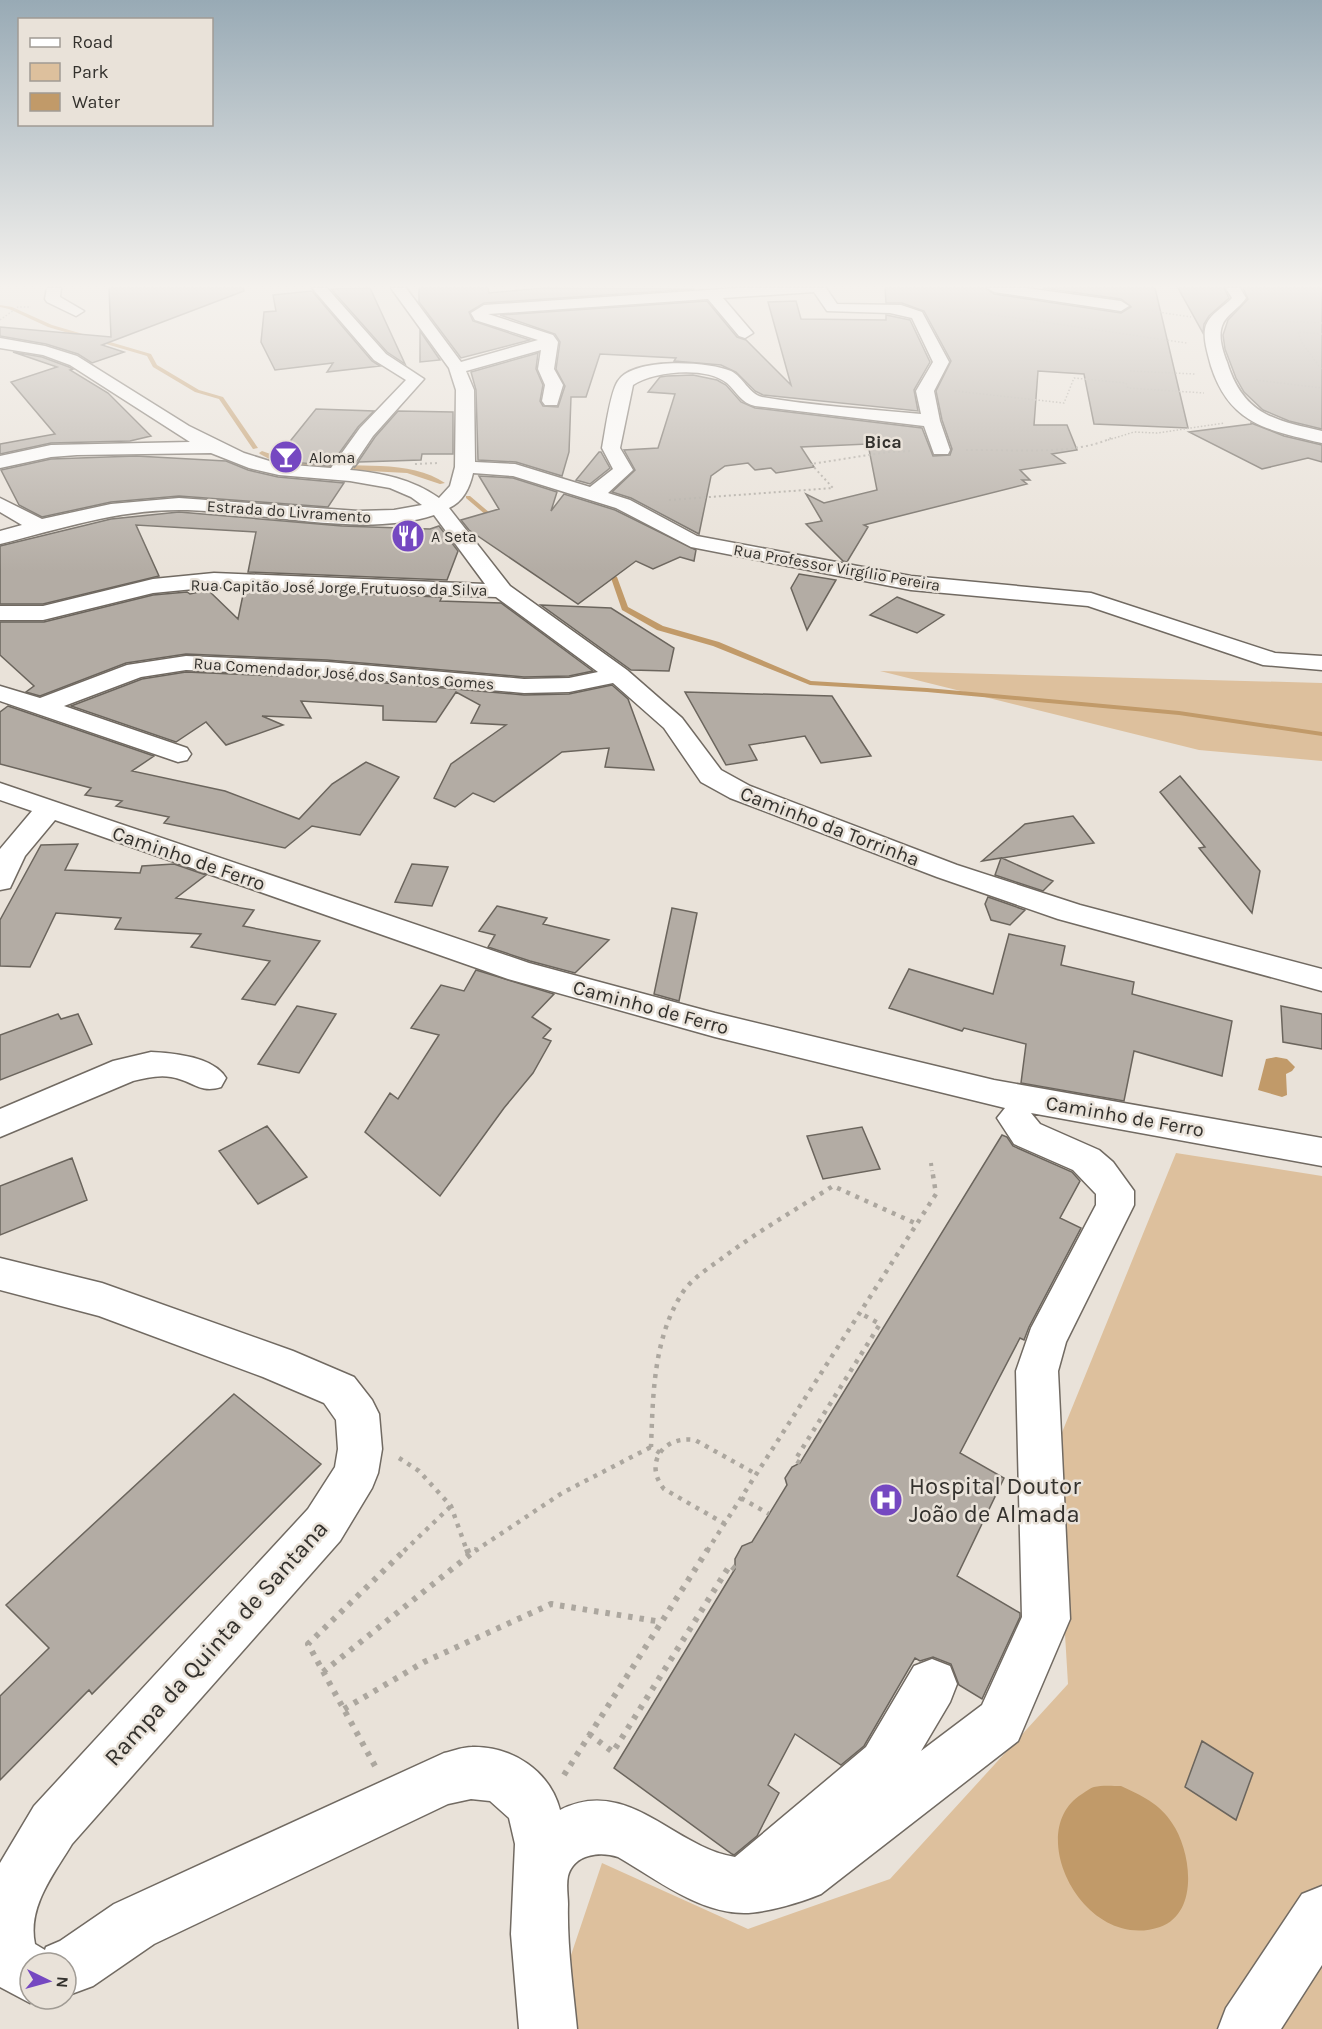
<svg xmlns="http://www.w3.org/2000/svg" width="1322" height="2029" viewBox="0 0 1322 2029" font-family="Karla,sans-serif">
	<rect width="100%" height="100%" fill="#e9e2d9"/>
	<path fill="#ddc09d" d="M880,671L1322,683V761L1199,750Z
		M1176,1153L1322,1176V2029H576L567,1967L602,1863L748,1929L890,1879L1068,1684L1054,1452Z"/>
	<path fill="#c19a69" d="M1276,1057L1287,1059L1295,1067L1292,1071L1286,1074L1287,1095L1282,1097L1258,1090L1266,1059Z
		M1121,1786C1141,1795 1160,1804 1172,1823C1191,1850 1200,1913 1160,1927C1084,1953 1022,1831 1082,1794C1085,1792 1090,1788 1094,1787C1102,1785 1113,1786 1121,1786Z"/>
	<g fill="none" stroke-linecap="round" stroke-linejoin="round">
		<path fill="#c19a69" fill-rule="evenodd" d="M1169,288H1194V289L1192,290Z
			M0,305L12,307L52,325L151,354L157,365L199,390L223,397L258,448L253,449L219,399L195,392L153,367L147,356L48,327L9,309L0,307Z
			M262,451C279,457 294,462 312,464C352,468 411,459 445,483L440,484L407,473L311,468L273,461L260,454L259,453Z
			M466,496H470L497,519V521H493L466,498Z
			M601,567H605L617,577L628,607L663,626L719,642L811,681L927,688L1179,711L1322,732V736L1179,715L927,692L810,685L713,646L657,630L622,610L611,578L601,569Z"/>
	</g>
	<path fill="#b3aca4" stroke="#6b655d" stroke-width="1.5" d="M109,288H244V291L102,345L124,352L92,363L78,354L46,344L0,336V327L111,337Z
		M370,288L405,364L387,352L331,289Z
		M419,288H488L489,293L542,288L695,289L484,303L469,312L473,321L530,340L461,358L419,302Z
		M885,288H985L994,294L1121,313L1131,307L1121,299L1043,288H1155L1188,428L1094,424L1084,374L1038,371L1034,425H1067L1077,450L1052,454L1065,463L1020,470L1030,480H1022L1027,484L864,525L868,527L847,562L843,561L806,524L822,521L806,494L824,503L877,490L868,444L801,447L814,467L776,473L771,468L755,470L748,463L725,466L711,476L699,534L631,498L612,492L635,470L624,450L658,448L675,394L648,392L660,377L667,376L693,375L717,380L726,385L741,402L755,408L922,428L933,456L950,455L952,449L942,420L936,391L951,361L924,311L902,303H886Z
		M1178,288H1224L1229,298L1209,316L1204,324L1203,333Z
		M1243,288H1322V429L1289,421L1263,410L1244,392L1236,378L1225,349L1223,335L1228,320L1248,299Z
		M312,291L372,361L380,366L327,372L333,363L275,370L261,342L264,312L276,311L273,295Z
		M707,301L737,337L746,340L791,385L768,302L796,301L801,319L886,320V315L910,320L930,362L914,390L918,411L763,395L755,391L736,372L721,365L674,361L676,358L600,354L586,397H571L569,452L562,476L516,462L478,460L476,390L471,372L538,353L536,369L543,385L540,401L543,406L558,407L565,386L556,369L560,342L555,334L500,315Z
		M420,331L440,360L420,362Z
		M13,352L42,357L69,367L73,369L70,370L108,393L151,436L130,441L51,443L0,454V444L55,434L11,382L57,367Z
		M316,409L374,411L358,427L330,466L275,460Z
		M398,411L453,412V454H422L421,460L359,462L354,468L375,437Z
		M1251,423L1284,436L1322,445V462L1308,458L1262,469L1189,432L1251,424Z
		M599,452H601L610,468L590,484L576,480Z
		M136,456L226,461L248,470L278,477L344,483L328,507L179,496L111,502L42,517L19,505L1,470L51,459Z
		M479,476L513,478L557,492L551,511L564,494L615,510L696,550L694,561L680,557L653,569L636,561L578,604L469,530L461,520L499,509Z
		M179,512L342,526L430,529L439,526L458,551L447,580L248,572L256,532L136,525L159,576L43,604H0V546L111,519Z
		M799,574L836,580L807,630L791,588Z
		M208,590L238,619L244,590L442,597L440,601L501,603L593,671L569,676L524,677L327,660L186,654L126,663L40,696L26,692L34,686L0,655V622H44L153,595L187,592L190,594Z
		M897,597L944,615L917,633L870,615Z
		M541,605L611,608L674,648L669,671L631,670Z
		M186,672L327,678L524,695L569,694L612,685L628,699L654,770L605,767L609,748L562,752L494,802L473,793L455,807L434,798L451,764L506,725L471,723L480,705L456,692L436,722L383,720V706L301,701L311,718L262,716L283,725L226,745L206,722L176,742L71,706L142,679Z
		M685,692L832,696L871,756L821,763L805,736L749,745L757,760L726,765Z
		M8,706L154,756L132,771L225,791L299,819L332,784L366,762L399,777L360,835L312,826L285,848L164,823L169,817L116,806L122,801L85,795L91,788L0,764V712Z
		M1180,776L1260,871L1252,913L1199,848L1205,847L1160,792Z
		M1073,816L1094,843L1002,858L1053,881L1043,891L995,875L1001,858L982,861L1025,824Z
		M78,844L65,870L140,873L142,866L174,864L206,875L176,898L254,910L243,926L320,941L275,1005L242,999L270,961L191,947L201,934L115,929L121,918L56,913L30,967L0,966V920L41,845Z
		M412,864L448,867L432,906L395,902Z
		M988,897L1025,910L1010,925L991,920L985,904Z
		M497,906L547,918L543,924L609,940L575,973L530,961L488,947L495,935L479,931Z
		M672,908L697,913L679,1001L654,994Z
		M1009,934L1065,946L1061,965L1134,982L1132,994L1232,1021L1222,1076L1134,1051L1124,1101L1021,1083L1026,1044L964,1028L962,1031L889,1008L909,969L993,994Z
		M476,970L554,994L532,1017L551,1029L543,1038L551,1041L533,1073L504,1108L440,1196L365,1132L390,1093L398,1099L439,1035L411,1028L441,985L464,991Z
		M297,1006L336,1014L299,1073L258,1064Z
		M1281,1006L1322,1014V1049L1283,1042Z
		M58,1014L61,1019L78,1014L92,1044L0,1080V1035Z
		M267,1126L307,1177L258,1204L219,1151Z
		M862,1127L880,1169L823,1179L807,1136Z
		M1002,1135L1007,1137L1013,1146L1072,1172L1080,1181L1060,1218L1081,1228L1029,1327L1024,1340L1020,1338L960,1453L1004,1478L957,1576L1020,1613V1617L982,1699L959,1685L951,1664L933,1657L920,1661L915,1658L864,1746L841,1765L795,1734L768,1785L779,1793L757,1836L734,1855L732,1854L614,1768L735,1569V1559L742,1546L752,1542L787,1485L785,1478L792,1467L800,1463Z
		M72,1158L87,1200L0,1235V1186Z
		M234,1394L321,1464L92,1694L89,1690L0,1780V1696L49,1648L6,1605Z
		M1202,1741L1253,1773L1236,1820L1185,1787Z"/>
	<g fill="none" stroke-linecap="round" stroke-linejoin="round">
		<g stroke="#716a62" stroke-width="3">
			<path id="minor" d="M47,288H61L60,297L84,311L76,316L47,302L45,299Z
				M312,288H327L386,354L424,379L373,436L350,470C382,473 412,479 439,498L450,486L455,467L456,390L449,368L391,288H406L461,362L538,340L475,320L471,313L484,305L738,288H826L837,304L901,305L922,312L949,362L934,391L940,421L950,450L948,454H934L924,426L755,406C741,403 737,392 727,383C706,366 654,371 633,385L620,448L633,470L608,493L630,500L697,536L911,576L1091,593L1275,653L1322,656V670L1263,665L1088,606L911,590L691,547L616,508L513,476L473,473C470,487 463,502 449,508L510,586L627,670L682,718L721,770L750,786L957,865L1080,905L1322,969V991L1058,919L937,877L730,798L701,782L664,728L613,683L569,692L524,693L327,676L186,670L141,677L64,706L187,748L191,754L187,760L178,762L0,701V686L40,698L127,665L186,656L327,662L524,679L569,678L598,672L496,597L214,587L153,593L43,620H0V606H43L153,579L214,573L485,584L434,515C362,539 255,510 179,510C116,510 60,529 0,544V531L22,525L0,512V498L42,519L111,504L179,498L358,511L394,510L422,505L411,497L390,488L350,481L279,475L249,468L211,453L77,455L51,457L0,468V456L51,445L190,442L70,365L43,355L0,348V338L45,346L77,356L189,426L244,453L279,464L331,468L360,428L406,380L374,360ZM814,292L827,311L890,313L912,318L933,362L916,391L921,414C869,409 812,406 762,397C749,394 743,377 731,371C708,361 633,357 618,381C610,392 605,433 602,448L613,469L590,487L515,464L475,462L474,390L466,371L541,350L538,369L545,385L542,401L545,405H557L563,385L554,369L558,342L553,335L488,314L708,299L739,336L745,338L753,333L723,298Z
				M987,288H1026L1121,301L1129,306L1121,311L994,292Z
				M0,783L529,963L715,1013L994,1080L1322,1138V1166L1031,1113L1040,1124L1099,1150L1113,1162L1134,1191V1205L1066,1342L1058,1371L1070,1619L1018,1741L821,1894C802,1902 766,1913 744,1913C699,1913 656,1879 618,1857C600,1851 574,1854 568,1876C566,1885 568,1896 568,1904C567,1946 573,1987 577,2029H519L511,1934L515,1844L509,1818L490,1801L471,1799L448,1804L154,1944L93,1986L66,1996V1963H30V1999H39L30,2003L0,1987V1863L34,1806L308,1509L335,1467L338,1449L336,1420L324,1403L263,1377L99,1316L0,1290V1258L102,1283L293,1351L354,1377L372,1400L379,1414L382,1449L378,1473L372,1488L340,1541L72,1844C54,1874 27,1907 35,1944L45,1950L46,1947L60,1941L114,1904L444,1753C453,1751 463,1747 472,1747C512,1746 550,1771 560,1810C628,1775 674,1848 735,1857L866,1747L914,1666L932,1659L950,1666L957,1684L950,1702L921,1751L982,1705L1022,1617L1016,1371L1031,1328L1096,1205V1194L1073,1170L1014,1144L997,1118L1005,1108L715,1037L508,979L55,820L25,856L10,888L0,890V849L32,811L0,800Z
				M151,1052C174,1053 214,1057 226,1078L221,1087C199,1094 192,1080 171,1077C158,1075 146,1078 133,1081L0,1137V1109L113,1061Z
				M1322,1886V1965L1281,2029H1218L1226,2008L1302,1894Z"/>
		</g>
		<g stroke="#716a62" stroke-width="3">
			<path id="major" d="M1226,288H1240L1246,298C1240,308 1225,315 1222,326C1218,337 1223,352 1227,362C1243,414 1273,420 1322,431V443C1268,430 1230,425 1211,366C1208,354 1202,337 1206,325C1211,313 1224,307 1232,298Z"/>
		</g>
		<path stroke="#aca79f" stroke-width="1.5" stroke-dasharray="1.5 2" stroke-linecap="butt" d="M939,307L1187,343
			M1145,310L1191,317
			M0,320L18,307H31
			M1251,320L1322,323
			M1322,334L1298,332L1302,343L1322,370
			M1130,371L1195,374
			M1256,380L1322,388
			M955,391L1064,403L1074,378L1126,383L1128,388L1204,393
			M1108,440L1134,432L1157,433L1225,423"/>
		<path stroke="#aca79f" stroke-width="2" stroke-dasharray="2 3" stroke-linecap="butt" d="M966,450C1006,449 1076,456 1111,438
			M415,464L438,463
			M669,500L833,488L811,464L888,452L913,451"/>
		<path stroke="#aca79f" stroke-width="4" stroke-dasharray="3 4.5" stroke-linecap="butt" d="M931,1163L932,1171"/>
		<path stroke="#aca79f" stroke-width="4.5" stroke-dasharray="4 6" stroke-linecap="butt" d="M660,1453L651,1447C653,1396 653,1341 681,1295C690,1280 707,1269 721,1259C757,1232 795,1210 833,1186L917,1224
			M399,1458L419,1471L451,1506L467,1551
			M800,1463L795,1460L880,1324L860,1313
			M741,1498L769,1514
			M725,1524L664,1489C643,1463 664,1435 695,1440L756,1474
			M404,1551L451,1506
			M475,1551L562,1493L651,1447
			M707,1551L936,1194L932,1169"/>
		<path stroke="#aca79f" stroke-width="6" stroke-dasharray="4.5 7" stroke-linecap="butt" d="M467,1549L469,1555
			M323,1672L477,1549
			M344,1709L424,1662L551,1604L662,1622
			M589,1734L613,1752L730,1565L735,1569
			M375,1766L308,1644L406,1549
			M564,1775L708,1549"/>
		<use href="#minor" fill="#fff" fill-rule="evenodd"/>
		<use href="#major" fill="#fff" fill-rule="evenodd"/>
	</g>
	<linearGradient id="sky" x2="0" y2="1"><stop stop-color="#98aab5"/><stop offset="0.5" stop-color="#f5f2ee"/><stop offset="1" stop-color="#f5f2ee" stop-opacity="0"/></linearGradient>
	<rect width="1322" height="572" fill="url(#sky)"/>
	<defs>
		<g id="bar-disc" transform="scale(1.725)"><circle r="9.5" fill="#7548c1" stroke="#e9e2d9"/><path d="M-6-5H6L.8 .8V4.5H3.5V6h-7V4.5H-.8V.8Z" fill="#fff"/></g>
		<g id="restaurant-disc" transform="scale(1.725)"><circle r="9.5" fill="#7548c1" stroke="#e9e2d9"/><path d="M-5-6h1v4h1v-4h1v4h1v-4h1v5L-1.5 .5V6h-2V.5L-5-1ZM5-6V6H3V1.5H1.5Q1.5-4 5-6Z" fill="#fff"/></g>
		<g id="hospital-disc" transform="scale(1.725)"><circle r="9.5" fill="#7548c1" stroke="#e9e2d9"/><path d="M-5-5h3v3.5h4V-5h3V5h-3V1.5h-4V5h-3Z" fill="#fff"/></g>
	</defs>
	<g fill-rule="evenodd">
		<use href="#bar-disc" x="286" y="457"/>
		<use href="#restaurant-disc" x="408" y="536"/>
		<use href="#hospital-disc" x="886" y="1500"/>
	</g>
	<g text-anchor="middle" stroke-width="5" stroke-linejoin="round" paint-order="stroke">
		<g font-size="16" fill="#33312d" stroke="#e9e2d9" text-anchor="start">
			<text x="309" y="463">Aloma</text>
			<text x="431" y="542">A Seta</text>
		</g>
		<g font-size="16" fill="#33312d" stroke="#e9e2d9">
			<text transform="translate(289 511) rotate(4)" y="6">Estrada do Livramento</text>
			<text transform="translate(837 567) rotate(10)" y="6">Rua Professor Virgílio Pereira</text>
			<text transform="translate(339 587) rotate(1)" y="6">Rua Capitão José Jorge Frutuoso da Silva</text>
			<text transform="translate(344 673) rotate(4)" y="6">Rua Comendador José dos Santos Gomes</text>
		</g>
		<g font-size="18" font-weight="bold" fill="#33312d" stroke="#e9e2d9">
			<text x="883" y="448">Bica</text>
		</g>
		<g font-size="20" fill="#33312d" stroke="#e9e2d9">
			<text transform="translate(830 826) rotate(21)" y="7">Caminho da Torrinha</text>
			<text transform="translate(189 858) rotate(19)" y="7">Caminho de Ferro</text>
			<text transform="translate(651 1007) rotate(15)" y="7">Caminho de Ferro</text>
			<text transform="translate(1125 1116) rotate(10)" y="7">Caminho de Ferro</text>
		</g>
		<g font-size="24" fill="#33312d" stroke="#e9e2d9" text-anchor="start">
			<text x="909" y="1494">Hospital Doutor<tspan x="909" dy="28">João de Almada</tspan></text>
		</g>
		<g font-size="24" fill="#33312d" stroke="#e9e2d9">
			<text transform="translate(216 1643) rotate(-48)" y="8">Rampa da Quinta de Santana</text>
		</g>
	</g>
	<rect x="18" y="18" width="195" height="108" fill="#e9e2d9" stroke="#a09b94" stroke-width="1.5"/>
	<rect x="30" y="38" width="30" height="9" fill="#ffffff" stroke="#a09b94" stroke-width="1.5"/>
	<text x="72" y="48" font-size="18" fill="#33312d">Road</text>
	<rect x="30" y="63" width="30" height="18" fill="#ddc09d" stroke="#a09b94" stroke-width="1.5"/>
	<text x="72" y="78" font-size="18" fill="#33312d">Park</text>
	<rect x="30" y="93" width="30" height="18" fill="#c19a69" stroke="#a09b94" stroke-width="1.5"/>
	<text x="72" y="108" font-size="18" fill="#33312d">Water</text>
	<g transform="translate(48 1981) rotate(95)"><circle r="28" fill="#e9e2d9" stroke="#a09b94" stroke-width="1.5"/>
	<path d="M0-4.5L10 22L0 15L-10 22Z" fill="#7548c1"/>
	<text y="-9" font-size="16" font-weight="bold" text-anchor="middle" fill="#33312d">N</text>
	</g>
</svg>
